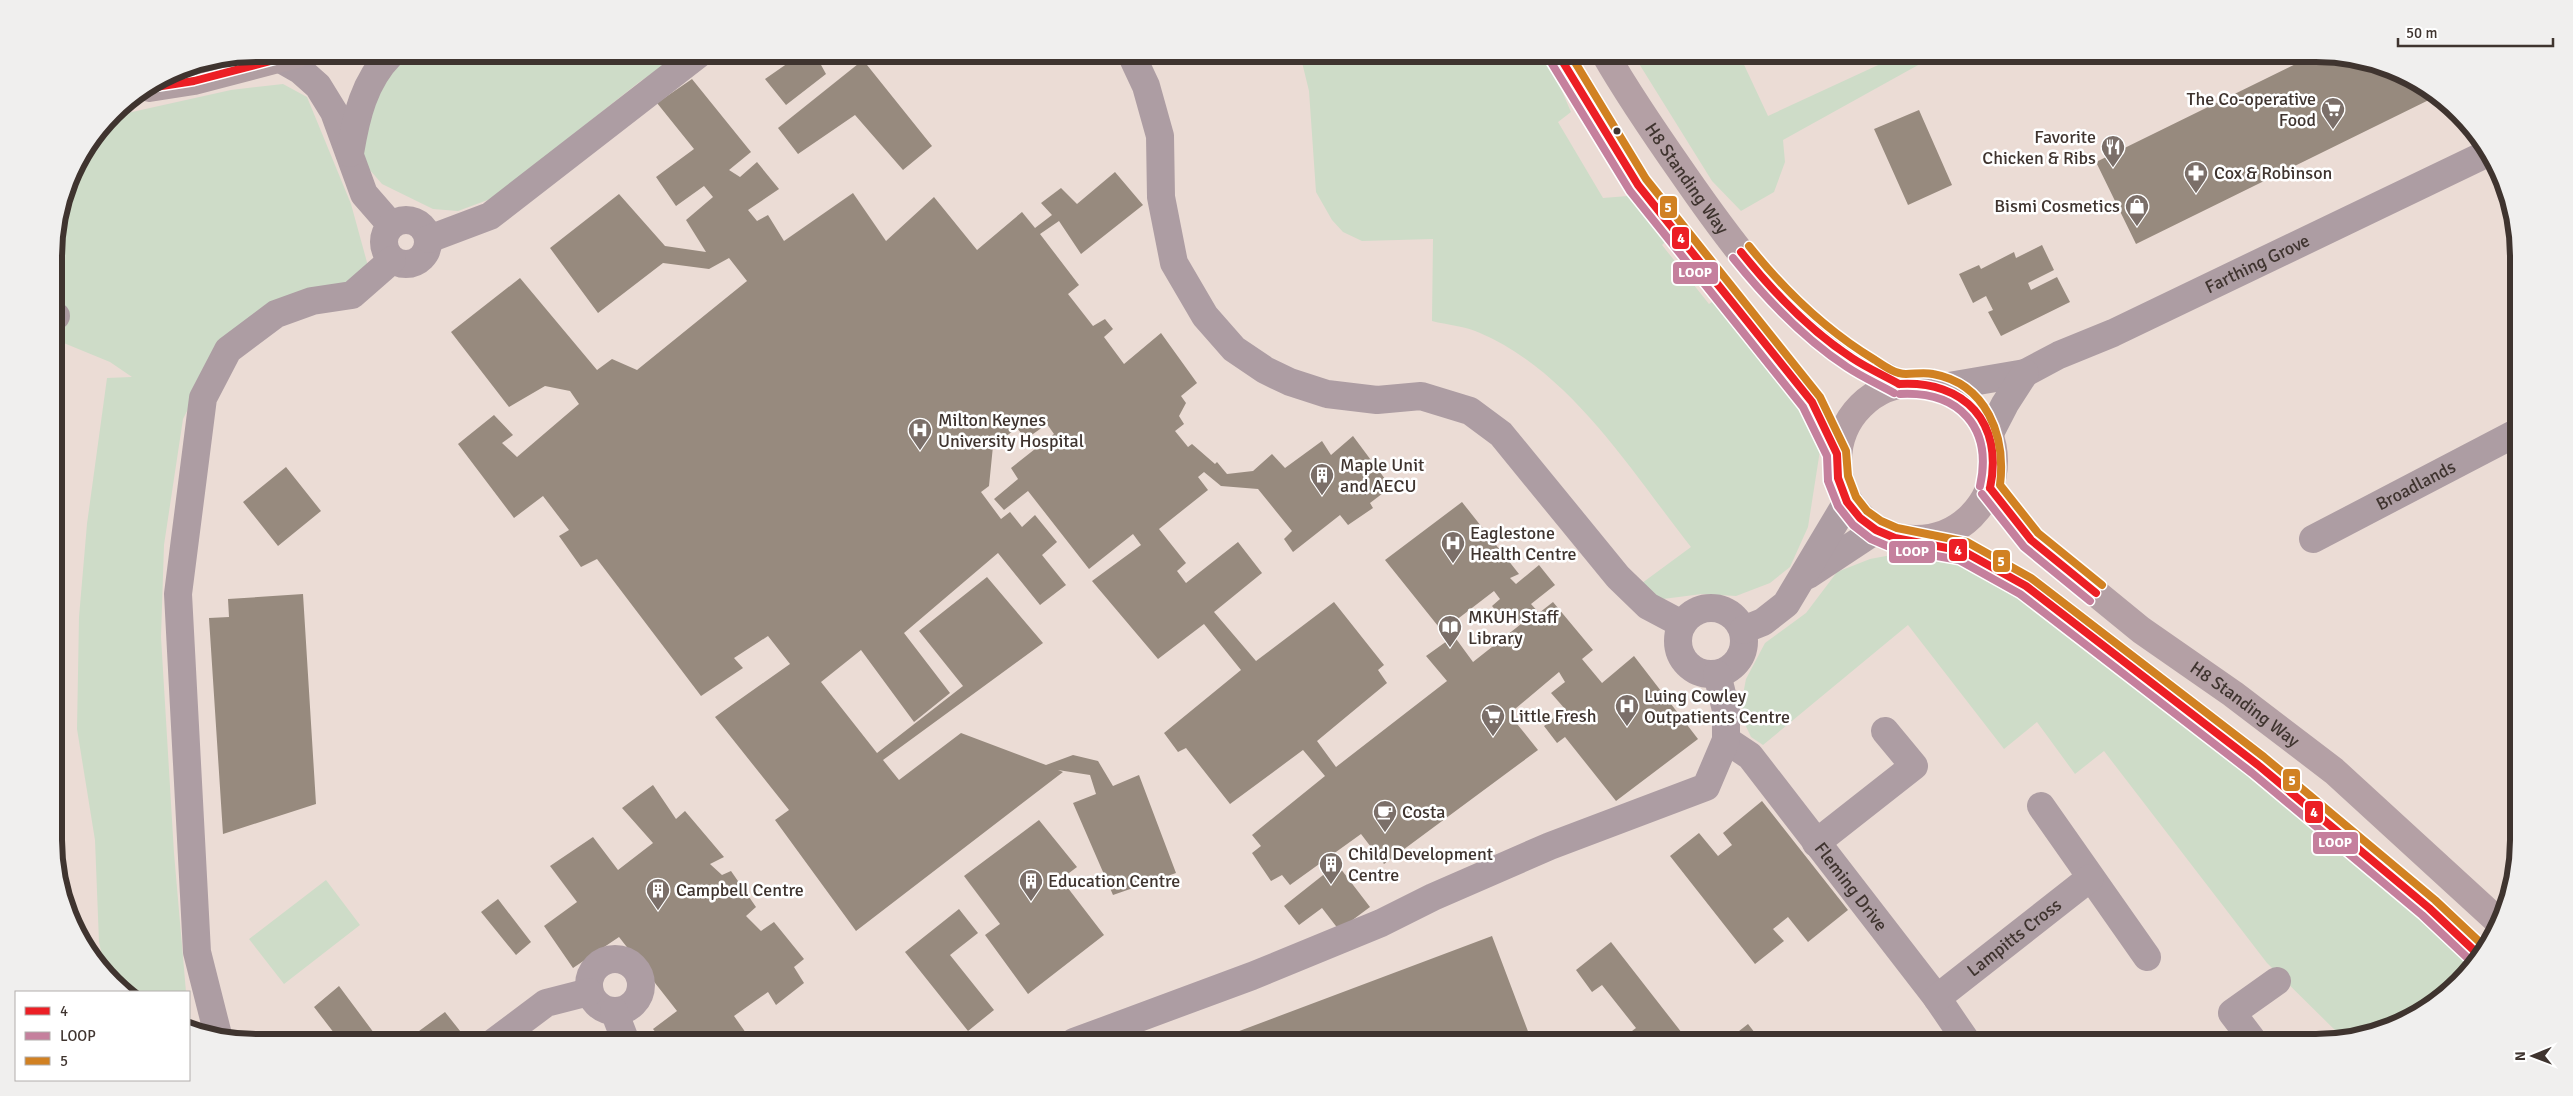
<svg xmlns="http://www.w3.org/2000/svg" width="2573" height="1096" viewBox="0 0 2573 1096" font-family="Signika,sans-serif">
	<rect width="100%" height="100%" fill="#ebdcd5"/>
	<path fill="#cedcc8" d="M418,54H680L638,83L493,198L458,211L433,209L382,184L369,169L362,150L365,111L398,62Z
		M1300,54H1546L1571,112L1558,122L1603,198L1628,196L1668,239L1662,245L1709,304L1718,298L1806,405L1821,444L1808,527L1790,567L1770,583L1736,596L1702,594L1663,599L1638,586L1691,547C1631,471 1571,372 1480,333C1466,326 1447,325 1432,321L1433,239L1362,241L1343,232L1332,220L1316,192L1309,91Z
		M1633,54H1739L1768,116L1902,54H1938L1783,140L1785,162L1774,192L1741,211L1712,181Z
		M283,84L307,97L351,204L368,266L353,286L219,348L183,419L164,545L161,637L174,853L186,992H125L106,973L99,942L95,840L77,729L79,617L87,524L107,378L132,377L110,362L54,339V243L75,167L114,116L231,90Z
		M1902,553H1932L1966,566L2025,600L2342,848L2474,966L2429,1008L2382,1031L2344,1039L2267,963L2104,751L2075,774L2037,722L2004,749L1908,625L1763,745L1751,737L1743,720L1742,700L1746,679L1765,643L1806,613L1837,572L1870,559Z
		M326,880L360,925L284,984L249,939Z"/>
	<path fill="#978a7e" d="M801,54H815L826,74L786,105L765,79Z
		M2316,54L2394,69L2439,95L2136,244L2096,162Z
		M863,60L932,146L903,170L855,115L798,154L778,128Z
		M692,79L751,152L729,170L740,177L757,162L779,189L748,210L757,221L768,215L784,241L853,193L886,241L934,197L977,250L1022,212L1035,228L1052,215L1041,203L1061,188L1077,204L1115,172L1143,205L1081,254L1059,221L1040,234L1079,285L1068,294L1093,326L1105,319L1113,329L1104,337L1124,364L1161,333L1197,383L1181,396L1186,403L1179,416L1184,424L1175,431L1188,447L1192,444L1215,464L1217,462L1227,474L1253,471L1272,454L1285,468L1322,441L1331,455L1353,436L1391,487L1370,503L1373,508L1348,525L1340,515L1293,552L1284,539L1292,531L1258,489L1221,486L1204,472L1198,477L1208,490L1159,529L1186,563L1177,571L1186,583L1238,542L1262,573L1214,612L1256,661L1334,602L1384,665L1378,670L1387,683L1317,741L1336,767L1447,681L1426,656L1454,636L1473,662L1521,624L1516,618L1508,625L1492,606L1500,599L1494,591L1442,631L1385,560L1462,502L1519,574L1510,578L1516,584L1539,565L1555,585L1531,604L1539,613L1553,602L1593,650L1582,659L1602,683L1634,656L1698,739L1616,801L1565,737L1557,743L1544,726L1565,709L1551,693L1565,682L1559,672L1509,714L1538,750L1384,864L1361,834L1290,885L1282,875L1271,881L1252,853L1261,846L1252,835L1325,776L1303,750L1230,804L1186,748L1178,752L1164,733L1241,670L1204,624L1158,659L1092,581L1141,545L1133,534L1089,569L1028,491L1004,510L994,499L1018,479L1011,468L1054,434L1047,424L1026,439L1017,428L993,446L989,486L981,492L1001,519L1010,512L1022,527L1035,515L1057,542L1042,555L1066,585L1040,605L998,553L904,633L950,693L914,722L861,650L821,682L877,753L963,686L919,631L987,577L1043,643L883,760L899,780L961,733L1046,765L1073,755L1098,761L1113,786L1139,775L1176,873L1113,895L1073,803L1096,794L1090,775L1058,770L1063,772L856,931L775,820L789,810L715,717L790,664L768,636L734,658L743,668L701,696L597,559L581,567L559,536L569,530L543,496L514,518L458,444L494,415L513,435L502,443L517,457L579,404L570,391L545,386L509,407L451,332L520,278L597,370L612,359L637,370L747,281L729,258L709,269L663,263L598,313L550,248L619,194L665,246L706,252L686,220L713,197L704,186L676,206L656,177L694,149L657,103Z
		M1919,110L1952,185L1908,205L1874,129Z
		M2042,245L2054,270L2028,283L2031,290L2057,277L2070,302L2001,336L1988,312L1993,310L1986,296L1973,303L1959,274L1979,265L1981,269L2014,252L2016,258Z
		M286,467L321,511L278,546L243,502Z
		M303,594L316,804L223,834L209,618L229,617L228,599Z
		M653,785L676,819L685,811L724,857L710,864L722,875L731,871L756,907L746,916L761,931L774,922L804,959L794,967L804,983L776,1005L768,992L734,1016L746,1033L734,1042H705L703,1039L699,1042H663L653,1029L677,1011L619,937L573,968L544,926L577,902L550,866L593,837L618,870L653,843L622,808Z
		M1762,801L1848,910L1808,942L1788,917L1773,929L1784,941L1755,964L1670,856L1699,833L1718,856L1732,845L1723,833Z
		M1039,820L1077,867L1061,879L1104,935L1028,994L985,935L1000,924L964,876Z
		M1337,864L1370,907L1339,930L1322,908L1299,925L1284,906Z
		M498,899L531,942L516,955L481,912Z
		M959,909L978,933L950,955L994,1010L968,1031L905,952Z
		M1492,936L1532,1042H1237L1234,1033Z
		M1611,942L1689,1042H1646L1642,1037L1634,1042L1628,1034L1636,1028L1602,985L1592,992L1576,970Z
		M339,986L374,1033L382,1042H341L314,1007Z
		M445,1012L464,1036L456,1042H404Z
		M1748,1024L1762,1042H1725Z"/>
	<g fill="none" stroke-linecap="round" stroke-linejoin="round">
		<g stroke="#ad9da3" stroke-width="28">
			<path d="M1131,54L1146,86L1160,136L1161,197L1174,263L1205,316L1234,349L1265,370L1290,382L1327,394L1377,400L1421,396L1470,411L1501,434L1618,577L1648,606L1682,624"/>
			<path d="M279,58L300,70L318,86L334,112L364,194L391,225"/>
			<path d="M350,153C356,117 364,81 391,54"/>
			<circle cx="406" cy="242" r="22"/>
			<path d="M429,239L490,216L699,54"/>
			<path d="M54,316H56"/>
			<path id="s1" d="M1943,387L2025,373L2059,355L2113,333L2488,153"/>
			<path d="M1989,435L2005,404L2025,373"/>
			<path id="s2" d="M2313,539L2518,432"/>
			<path d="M1808,575L1876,530"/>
			<circle cx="1711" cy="641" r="33"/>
			<path d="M1743,630L1763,622L1786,604L1847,502"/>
			<path id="s3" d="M1726,740L1750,756L1937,998L1967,1042"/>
			<path d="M2041,806L2147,957"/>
			<path d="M1816,843L1914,766L1885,731"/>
			<circle cx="615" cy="985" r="26"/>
			<path id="s4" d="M1937,998L2090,878"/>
			<path d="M614,1011L626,1042"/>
			<path d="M218,1035L197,952L178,594L203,398L228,350L276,314L312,301L352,295L392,260"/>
			<path d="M494,1042L546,1003L589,992"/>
			<path d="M1074,1042L1252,976L1381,923L1433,897L1550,846L1706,787L1726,740V710L1717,674"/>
			<path d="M2254,1042L2232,1013L2277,981"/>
		</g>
		<path stroke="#b09ea2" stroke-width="28" d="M149,88L194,81L297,54"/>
		<g stroke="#b4a0a5" stroke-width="28">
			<path d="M1558,54L1638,185L1812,402L1837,454"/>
			<path id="s5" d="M1605,54C1629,96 1656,135 1684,175C1729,240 1779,309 1846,354C1863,366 1882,374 1899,384"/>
			<circle cx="1916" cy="461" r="78"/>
			<path id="s6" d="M1990,488L2031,540L2141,630L2233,694L2334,771L2500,923"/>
			<path d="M1915,540L1963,551L2026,586L2258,765L2429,908L2481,957"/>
		</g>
		<g stroke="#fff" stroke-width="11">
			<path id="bus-1" d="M1558,54L1638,185L1812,402L1837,454L1838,478L1847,502L1860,518L1876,530L1895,538L1963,551L2026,586L2258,765L2429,908L2481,957
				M149,88L194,81L297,54
				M1741,252C1773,292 1809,330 1852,358C1867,368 1883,375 1899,384
				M1899,384C1965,380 2004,423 1990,488
				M1990,488L2031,540L2096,593"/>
		</g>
		<g stroke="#fff" stroke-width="11">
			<path id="bus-2" d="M1549,59L1630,191L1803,407L1827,456L1828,481L1838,506L1853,525L1871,539L1892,548L1959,560L2020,594L2252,773L2422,915L2474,964
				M1733,258C1766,299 1803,338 1847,367C1862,377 1878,384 1894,393
				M1900,394C1959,391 1993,427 1980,486
				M1982,494L2024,547L2090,601"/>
		</g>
		<g stroke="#fff" stroke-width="11">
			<path id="bus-3" d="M1570,54L1646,179L1820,397L1846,451L1848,476L1856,497L1867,511L1881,521L1897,528L1967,542L2031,578L2264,757L2435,900L2486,948
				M1749,246C1785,291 1825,330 1875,360C1884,366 1895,374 1906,374C1915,374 1924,372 1933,374C1987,384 2006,436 2000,485L2038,533L2102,585"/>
		</g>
		<use href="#bus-1" stroke="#ec1f25" stroke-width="8"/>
		<use href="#bus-2" stroke="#c5809d" stroke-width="8"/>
		<use href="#bus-3" stroke="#d18122" stroke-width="8"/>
	</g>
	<defs>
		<g id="supermarket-pin" transform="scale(1.25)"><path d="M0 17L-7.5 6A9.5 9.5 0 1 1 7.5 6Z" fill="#7b6f69" stroke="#fff"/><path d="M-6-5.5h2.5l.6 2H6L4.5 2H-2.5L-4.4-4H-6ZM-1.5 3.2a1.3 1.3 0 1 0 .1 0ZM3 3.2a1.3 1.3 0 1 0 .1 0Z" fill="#fff"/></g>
		<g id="restaurant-pin" transform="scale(1.25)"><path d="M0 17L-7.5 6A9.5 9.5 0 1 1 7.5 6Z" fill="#7b6f69" stroke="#fff"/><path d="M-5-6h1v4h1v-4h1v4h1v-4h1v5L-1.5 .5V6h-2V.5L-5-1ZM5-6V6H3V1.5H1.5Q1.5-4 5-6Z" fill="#fff"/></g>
		<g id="pharmacy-pin" transform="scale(1.25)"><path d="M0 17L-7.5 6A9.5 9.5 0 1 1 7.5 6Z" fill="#7b6f69" stroke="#fff"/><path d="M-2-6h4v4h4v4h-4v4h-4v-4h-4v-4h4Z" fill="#fff"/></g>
		<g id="shop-pin" transform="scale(1.25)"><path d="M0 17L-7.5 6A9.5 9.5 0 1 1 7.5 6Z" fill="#7b6f69" stroke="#fff"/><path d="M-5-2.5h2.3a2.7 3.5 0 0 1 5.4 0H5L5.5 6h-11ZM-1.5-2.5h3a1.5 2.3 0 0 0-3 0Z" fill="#fff"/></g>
		<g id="hospital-pin" transform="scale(1.25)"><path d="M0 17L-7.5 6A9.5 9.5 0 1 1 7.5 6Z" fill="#7b6f69" stroke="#fff"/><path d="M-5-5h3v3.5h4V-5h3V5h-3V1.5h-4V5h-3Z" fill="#fff"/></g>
		<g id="building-pin" transform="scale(1.25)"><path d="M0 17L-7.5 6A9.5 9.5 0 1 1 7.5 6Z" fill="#7b6f69" stroke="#fff"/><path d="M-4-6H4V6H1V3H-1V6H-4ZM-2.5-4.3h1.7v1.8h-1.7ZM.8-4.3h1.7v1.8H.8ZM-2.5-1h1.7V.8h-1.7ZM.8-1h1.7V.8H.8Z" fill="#fff"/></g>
		<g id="library-pin" transform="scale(1.25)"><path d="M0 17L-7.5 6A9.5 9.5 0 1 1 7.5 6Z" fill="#7b6f69" stroke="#fff"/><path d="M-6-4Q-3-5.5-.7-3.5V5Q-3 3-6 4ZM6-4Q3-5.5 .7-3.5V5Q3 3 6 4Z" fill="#fff"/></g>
		<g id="cafe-pin" transform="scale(1.25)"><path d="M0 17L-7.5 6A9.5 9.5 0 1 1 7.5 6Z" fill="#7b6f69" stroke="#fff"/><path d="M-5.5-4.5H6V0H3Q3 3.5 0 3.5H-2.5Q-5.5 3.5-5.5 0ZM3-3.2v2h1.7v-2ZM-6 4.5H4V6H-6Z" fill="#fff"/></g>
	</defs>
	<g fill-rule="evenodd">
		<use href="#supermarket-pin" x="2333" y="109"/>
		<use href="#restaurant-pin" x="2113" y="147"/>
		<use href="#pharmacy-pin" x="2196" y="173"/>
		<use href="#shop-pin" x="2137" y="206"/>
		<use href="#hospital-pin" x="920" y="430"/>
		<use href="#building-pin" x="1322" y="475"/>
		<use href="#hospital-pin" x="1453" y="543"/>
		<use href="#library-pin" x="1450" y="627"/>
		<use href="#hospital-pin" x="1627" y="706"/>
		<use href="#supermarket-pin" x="1493" y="716"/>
		<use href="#cafe-pin" x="1385" y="812"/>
		<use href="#building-pin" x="1331" y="864"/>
		<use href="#building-pin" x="1031" y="881"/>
		<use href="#building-pin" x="658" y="890"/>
	</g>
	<circle fill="#3f342f" stroke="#fff" stroke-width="2" cx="1617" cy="131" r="4.5"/>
	<g text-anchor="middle" stroke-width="5" stroke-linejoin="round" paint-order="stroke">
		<g font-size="18" fill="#3f342f" stroke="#fff" text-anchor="start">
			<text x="2316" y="105" text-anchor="end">The Co-operative<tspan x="2316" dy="21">Food</tspan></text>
			<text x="2096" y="143" text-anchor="end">Favorite<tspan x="2096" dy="21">Chicken &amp; Ribs</tspan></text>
			<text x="2214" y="179">Cox &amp; Robinson</text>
			<text x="2120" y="212" text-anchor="end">Bismi Cosmetics</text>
			<text x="938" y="426">Milton Keynes<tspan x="938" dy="21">University Hospital</tspan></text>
			<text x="1340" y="471">Maple Unit<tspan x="1340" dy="21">and AECU</tspan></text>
			<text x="1470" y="539">Eaglestone<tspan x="1470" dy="21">Health Centre</tspan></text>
			<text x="1468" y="623">MKUH Staff<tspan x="1468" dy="21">Library</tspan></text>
			<text x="1644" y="702">Luing Cowley<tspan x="1644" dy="21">Outpatients Centre</tspan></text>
			<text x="1510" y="722">Little Fresh</text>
			<text x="1402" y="818">Costa</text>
			<text x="1348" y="860">Child Development<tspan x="1348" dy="21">Centre</tspan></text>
			<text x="1048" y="887">Education Centre</text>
			<text x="676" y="896">Campbell Centre</text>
		</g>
		<g font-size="18" fill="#3f342f" stroke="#fff">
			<text dy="6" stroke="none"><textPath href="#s5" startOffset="149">H8 Standing Way</textPath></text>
			<text dy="6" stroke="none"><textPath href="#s1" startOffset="340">Farthing Grove</textPath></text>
			<text dy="6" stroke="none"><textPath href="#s2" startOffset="116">Broadlands</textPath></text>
			<text dy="6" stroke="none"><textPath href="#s6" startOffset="336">H8 Standing Way</textPath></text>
			<text dy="6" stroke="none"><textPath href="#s3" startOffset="194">Fleming Drive</textPath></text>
			<text dy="6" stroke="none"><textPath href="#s4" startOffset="98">Lampitts Cross</textPath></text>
		</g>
	</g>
	<path d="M0 0H2573V1096H0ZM256 62H2316A194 194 0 0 1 2510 256V840A194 194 0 0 1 2316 1034H256A194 194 0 0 1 62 840V256A194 194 0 0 1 256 62Z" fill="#f0efee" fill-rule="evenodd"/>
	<path fill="none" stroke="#3f342f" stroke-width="6" d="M256 62H2316A194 194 0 0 1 2510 256V840A194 194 0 0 1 2316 1034H256A194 194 0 0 1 62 840V256A194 194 0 0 1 256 62Z"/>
	<g stroke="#fff" stroke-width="2">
		<rect x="1659" y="195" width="19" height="24" rx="5" fill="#d18122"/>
		<rect x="1671" y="226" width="19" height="24" rx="5" fill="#ec1f25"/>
		<rect x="1672" y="261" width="47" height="24" rx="5" fill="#c5809d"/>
		<rect x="1948" y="538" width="20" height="24" rx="5" fill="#ec1f25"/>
		<rect x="1888" y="540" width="48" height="24" rx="5" fill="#c5809d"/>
		<rect x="1992" y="549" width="19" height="24" rx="5" fill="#d18122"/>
		<rect x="2282" y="768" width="19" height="24" rx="5" fill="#d18122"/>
		<rect x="2304" y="800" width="20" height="24" rx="5" fill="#ec1f25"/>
		<rect x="2312" y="831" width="47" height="24" rx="5" fill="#c5809d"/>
	</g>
	<g font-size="14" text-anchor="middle" font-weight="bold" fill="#fff">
		<text x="1668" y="212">5</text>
		<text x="1681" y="243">4</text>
		<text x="1695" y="277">LOOP</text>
		<text x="1958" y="555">4</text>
		<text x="1912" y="556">LOOP</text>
		<text x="2001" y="566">5</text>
		<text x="2292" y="785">5</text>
		<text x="2314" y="817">4</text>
		<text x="2335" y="847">LOOP</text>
	</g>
	<rect x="15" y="991" width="175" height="90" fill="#ffffff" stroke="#b2aeac"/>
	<rect x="25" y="1007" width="25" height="8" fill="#ec1f25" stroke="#b2aeac"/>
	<text x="60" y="1016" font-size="15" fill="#3f342f">4</text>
	<rect x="25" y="1032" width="25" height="8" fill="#c5809d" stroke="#b2aeac"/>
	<text x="60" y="1041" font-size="15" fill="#3f342f">LOOP</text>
	<rect x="25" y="1057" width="25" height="8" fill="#d18122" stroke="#b2aeac"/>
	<text x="60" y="1066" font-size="15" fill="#3f342f">5</text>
	<g transform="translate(2533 1056) rotate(269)" stroke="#ffffff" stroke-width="4" paint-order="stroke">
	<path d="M0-4L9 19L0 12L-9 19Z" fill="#3f342f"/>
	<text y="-8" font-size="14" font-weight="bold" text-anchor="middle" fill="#3f342f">N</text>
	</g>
	<path d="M2398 38v8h155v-8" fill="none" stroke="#3f342f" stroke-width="2.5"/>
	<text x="2406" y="38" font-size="15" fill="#3f342f" stroke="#ffffff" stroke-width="4" paint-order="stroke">50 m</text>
</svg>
